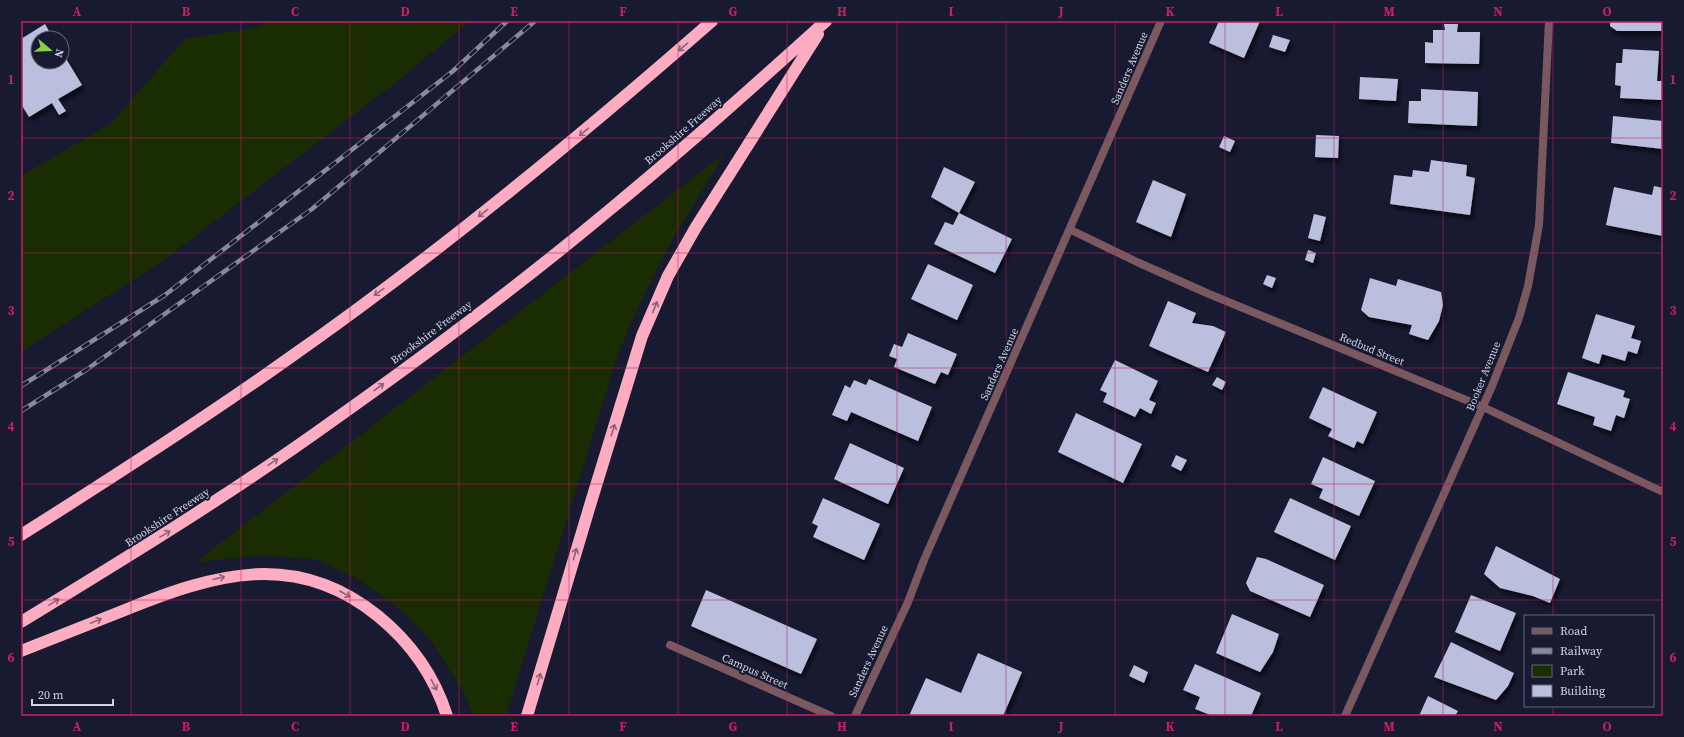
<svg xmlns="http://www.w3.org/2000/svg" width="1684" height="737" viewBox="0 0 1684 737" font-family="'Source Serif 4',serif">
	<defs>
		<filter id="shadow"><feDropShadow dx="2.5" dy="4.5" stdDeviation="2" flood-color="#0009"/></filter>
	</defs>
	<rect width="100%" height="100%" fill="#181a31"/>
	<path fill="#1a2c01" d="M267,21H470L399,80L164,260L21,352V176L110,124L185,39L260,27Z
		M725,153L671,242L642,299L619,351L506,716H474L465,695L433,643L399,608L356,578L318,560L265,555L196,562Z"/>
	<path fill="#bbbfde" filter="url(#shadow)" d="M1219,21H1260L1244,58L1209,43Z
		M1610,21H1663V31H1617L1610,26Z
		M45,24L53,38H38V62H62V52L82,85L58,99L66,111L59,115L52,103L29,117L21,104V39Z
		M1444,24H1458L1457,32H1480L1479,64L1425,63V42L1433,43V30H1445Z
		M1273,35L1290,40L1285,52L1269,47Z
		M1623,49L1659,51L1657,81H1662V100L1620,98L1621,86L1615,85L1616,63H1622Z
		M1360,77L1398,79L1396,101L1359,99Z
		M1421,89L1478,92L1477,126L1408,123L1409,101H1421Z
		M1613,116L1663,121V149L1611,143Z
		M1316,135L1339,136L1338,158L1315,157Z
		M1224,136L1235,141L1230,152L1219,147Z
		M1431,160L1467,165L1466,176L1475,178L1470,215L1390,204L1394,175L1412,177L1413,170L1429,172Z
		M944,167L975,182L959,213L931,197Z
		M1153,180L1186,194L1171,237L1136,222Z
		M1654,186L1663,188V236L1606,225L1614,187L1652,195Z
		M959,213L1012,239L995,273L934,244L945,222L953,225Z
		M1314,214L1326,217L1320,241L1308,238Z
		M1308,250L1316,253L1313,263L1305,260Z
		M928,264L973,285L957,320L911,299Z
		M1267,275L1276,278L1272,288L1263,284Z
		M1370,278L1396,286L1398,279L1441,292L1443,305L1439,321L1428,340L1409,334L1412,325L1369,317L1361,310Z
		M1168,301L1196,313L1192,323L1213,326L1226,332L1208,372L1149,346Z
		M1596,314L1635,326L1631,338L1641,341L1637,354L1628,351L1625,361L1602,354L1599,364L1582,358Z
		M908,333L957,354L948,375L941,372L935,384L894,367L897,359L889,356L894,344L902,347Z
		M1115,360L1158,381L1149,400L1156,403L1151,414L1140,408L1135,417L1103,402L1107,393L1100,390Z
		M1568,372L1625,391L1623,397L1630,399L1624,418L1616,415L1611,431L1593,425L1595,417L1557,404Z
		M1217,377L1226,382L1222,390L1212,385Z
		M869,379L932,407L918,441L851,412L847,421L832,415L845,385L850,388L854,380L866,385Z
		M1323,387L1377,412L1363,444L1357,441L1354,448L1328,436L1332,429L1309,418Z
		M1076,413L1142,444L1123,483L1058,452Z
		M850,443L904,468L888,504L834,479Z
		M1176,455L1187,460L1181,471L1171,466Z
		M1323,457L1375,481L1359,516L1319,498L1323,489L1311,484Z
		M823,498L880,524L864,560L813,537L818,526L812,523Z
		M1290,498L1351,526L1335,560L1274,532Z
		M1496,546L1560,579L1550,603L1533,596L1500,588L1484,574Z
		M1257,557L1266,559L1324,585L1310,617L1250,591L1246,583Z
		M706,590L817,639L801,674L691,626Z
		M1471,595L1516,613L1500,651L1455,632Z
		M1232,614L1279,634L1273,652L1260,672L1216,653Z
		M1451,642L1514,673L1508,686L1496,700L1434,677Z
		M978,653L1022,672L1003,716H909L926,678L961,693Z
		M1195,664L1261,693L1251,716H1213L1195,709L1200,697L1183,690Z
		M1134,665L1148,672L1144,683L1129,676Z
		M1428,696L1458,711L1455,716H1419Z"/>
	<g fill="none" stroke-linecap="round" stroke-linejoin="round">
		<path stroke="#795860" stroke-width="8" d="M1071,230L1137,262L1209,294L1483,407L1663,492
			M670,645L831,716
			M855,716L908,602L924,560L1161,21
			M1345,716L1492,386L1519,318L1528,286L1539,225L1549,21"/>
		<path stroke="#fdacc1" stroke-width="12" d="M21,535C110,479 199,422 285,361C434,257 575,141 712,21
			M21,622C126,558 231,494 331,422C427,354 522,283 613,207C686,147 756,84 826,21
			M21,651C56,637 90,624 125,610C214,574 295,549 378,616C410,642 434,675 447,716
			M527,716L591,502L642,336L668,276L696,227L818,34"/>
		<g stroke="#87899c" stroke-width="4.5">
			<path id="rail" d="M21,386L165,295L453,71L507,21
				M21,411L86,370L312,209L535,21"/>
		</g>
		<use href="#rail" stroke="#181a31" stroke-width="3" stroke-dasharray="9" stroke-linecap="butt"/>
	</g>
	<defs><path id="oneway-shaft" d="M-6 0H5M1.5-3L5.5 0L1.5 3" fill="none" stroke-width="1.6" stroke-linecap="round" stroke-linejoin="round"/></defs>
	<g stroke="#8a6379">
		<use href="#oneway-shaft" transform="translate(683 47) rotate(139)"/>
		<use href="#oneway-shaft" transform="translate(584 132) rotate(140)"/>
		<use href="#oneway-shaft" transform="translate(483 213) rotate(142)"/>
		<use href="#oneway-shaft" transform="translate(379 292) rotate(144)"/>
		<use href="#oneway-shaft" transform="translate(655 307) rotate(-67)"/>
		<use href="#oneway-shaft" transform="translate(379 387) rotate(-37)"/>
		<use href="#oneway-shaft" transform="translate(613 430) rotate(-73)"/>
		<use href="#oneway-shaft" transform="translate(273 462) rotate(-34)"/>
		<use href="#oneway-shaft" transform="translate(165 534) rotate(-31)"/>
		<use href="#oneway-shaft" transform="translate(575 554) rotate(-74)"/>
		<use href="#oneway-shaft" transform="translate(219 578) rotate(-14)"/>
		<use href="#oneway-shaft" transform="translate(345 594) rotate(30)"/>
		<use href="#oneway-shaft" transform="translate(54 602) rotate(-31)"/>
		<use href="#oneway-shaft" transform="translate(96 621) rotate(-22)"/>
		<use href="#oneway-shaft" transform="translate(539 679) rotate(-74)"/>
		<use href="#oneway-shaft" transform="translate(434 685) rotate(62)"/>
	</g>
	<path fill="none" stroke="#c32162" stroke-width="1" stroke-opacity="0.55" d="M131,21V716M241,21V716M350,21V716M459,21V716M569,21V716M678,21V716M787,21V716M897,21V716M1006,21V716M1115,21V716M1225,21V716M1334,21V716M1443,21V716M1553,21V616M21,138H1663M21,253H1663M21,368H1663M21,484H1663M21,600H1663M1553,706V716"/>
	<g text-anchor="middle" stroke-width="4" stroke-linejoin="round" paint-order="stroke">
		<g font-size="11" fill="#d1d3e3" stroke="#181a31">
			<text transform="translate(1129 68) rotate(-67)" y="4">Sanders Avenue</text>
			<text transform="translate(683 130) rotate(-41)" y="4">Brookshire Freeway</text>
			<text transform="translate(431 332) rotate(-37)" y="4">Brookshire Freeway</text>
			<text transform="translate(1372 349) rotate(22)" y="4">Redbud Street</text>
			<text transform="translate(999 364) rotate(-66)" y="4">Sanders Avenue</text>
			<text transform="translate(1483 376) rotate(-68)" y="4">Booker Avenue</text>
			<text transform="translate(167 517) rotate(-33)" y="4">Brookshire Freeway</text>
			<text transform="translate(868 661) rotate(-65)" y="4">Sanders Avenue</text>
			<text transform="translate(755 671) rotate(24)" y="4">Campus Street</text>
		</g>
	</g>
	<rect width="1684" height="737" fill="none" stroke="#181a31" stroke-width="44"/>
	<rect x="1524" y="615" width="130" height="92" fill="#181a31" stroke="#626478"/>
	<rect x="1532" y="628" width="20" height="6" fill="#795860" stroke="#626478"/>
	<text x="1560" y="635" font-size="12" fill="#d1d3e3">Road</text>
	<rect x="1532" y="648" width="20" height="6" fill="#87899c" stroke="#626478"/>
	<text x="1560" y="655" font-size="12" fill="#d1d3e3">Railway</text>
	<rect x="1532" y="665" width="20" height="12" fill="#1a2c01" stroke="#626478"/>
	<text x="1560" y="675" font-size="12" fill="#d1d3e3">Park</text>
	<rect x="1532" y="685" width="20" height="12" fill="#bbbfde" stroke="#626478"/>
	<text x="1560" y="695" font-size="12" fill="#d1d3e3">Building</text>
	<g transform="translate(50 50) rotate(109)"><circle r="19" fill="#181a31" stroke="#626478"/>
	<path d="M0-3L7 15L0 10L-7 15Z" fill="#8cce45"/>
	<text y="-6" font-size="11" font-weight="bold" text-anchor="middle" fill="#d1d3e3">N</text>
	</g>
	<path d="M32 699v6h81v-6" fill="none" stroke="#d1d3e3" stroke-width="2"/>
	<text x="38" y="699" font-size="12" fill="#d1d3e3" stroke="#181a31" stroke-width="3" paint-order="stroke">20 m</text>
	<rect x="22" y="22" width="1640" height="693" fill="none" stroke="#c32162" stroke-width="1.5"/>
	<g font-size="13" text-anchor="middle" font-weight="bold" fill="#c32162">
		<text x="77" y="16">A</text>
		<text x="186" y="16">B</text>
		<text x="295" y="16">C</text>
		<text x="405" y="16">D</text>
		<text x="514" y="16">E</text>
		<text x="623" y="16">F</text>
		<text x="733" y="16">G</text>
		<text x="842" y="16">H</text>
		<text x="951" y="16">I</text>
		<text x="1061" y="16">J</text>
		<text x="1170" y="16">K</text>
		<text x="1279" y="16">L</text>
		<text x="1389" y="16">M</text>
		<text x="1498" y="16">N</text>
		<text x="1607" y="16">O</text>
		<text x="11" y="84">1</text>
		<text x="1673" y="84">1</text>
		<text x="11" y="200">2</text>
		<text x="1673" y="200">2</text>
		<text x="11" y="315">3</text>
		<text x="1673" y="315">3</text>
		<text x="11" y="431">4</text>
		<text x="1673" y="431">4</text>
		<text x="11" y="546">5</text>
		<text x="1673" y="546">5</text>
		<text x="11" y="662">6</text>
		<text x="1673" y="662">6</text>
		<text x="77" y="731">A</text>
		<text x="186" y="731">B</text>
		<text x="295" y="731">C</text>
		<text x="405" y="731">D</text>
		<text x="514" y="731">E</text>
		<text x="623" y="731">F</text>
		<text x="733" y="731">G</text>
		<text x="842" y="731">H</text>
		<text x="951" y="731">I</text>
		<text x="1061" y="731">J</text>
		<text x="1170" y="731">K</text>
		<text x="1279" y="731">L</text>
		<text x="1389" y="731">M</text>
		<text x="1498" y="731">N</text>
		<text x="1607" y="731">O</text>
	</g>
</svg>
